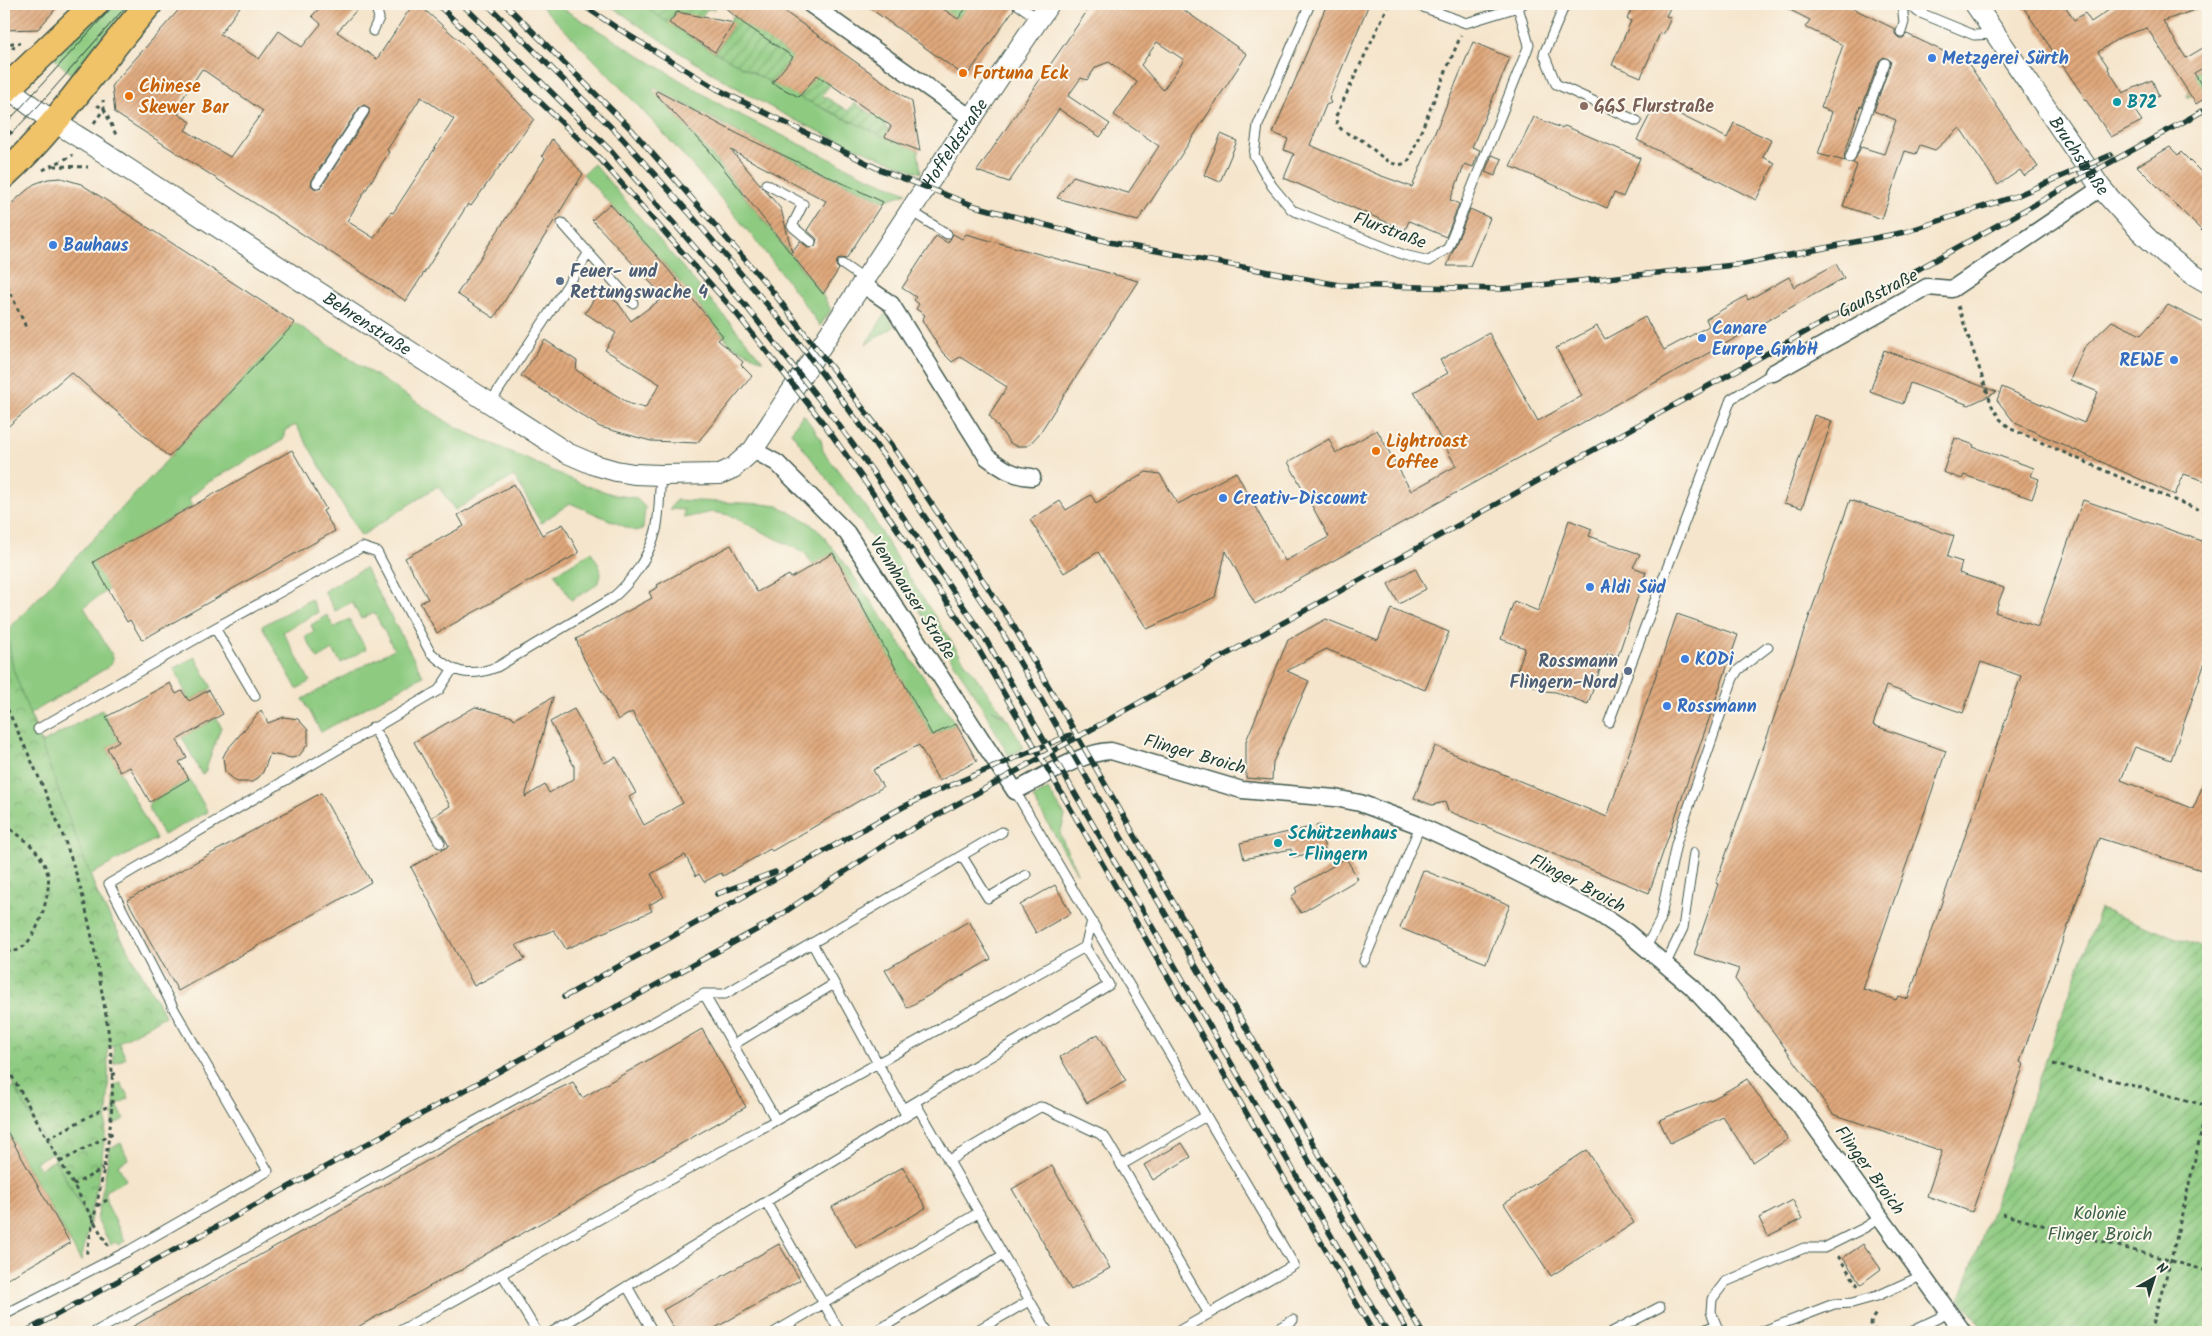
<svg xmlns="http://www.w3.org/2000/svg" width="2212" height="1336" viewBox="0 0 2212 1336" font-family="Kalam,sans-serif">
	<defs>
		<pattern id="park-crowns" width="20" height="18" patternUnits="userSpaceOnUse" patternTransform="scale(1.25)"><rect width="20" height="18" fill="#8ecb81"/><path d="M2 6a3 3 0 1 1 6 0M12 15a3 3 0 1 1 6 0" fill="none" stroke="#73a66a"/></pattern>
		<pattern id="garden-furrows" width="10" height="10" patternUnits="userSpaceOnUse" patternTransform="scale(1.25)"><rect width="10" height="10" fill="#8ecb81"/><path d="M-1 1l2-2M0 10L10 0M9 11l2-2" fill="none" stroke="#73a66a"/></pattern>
		<pattern id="building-hatch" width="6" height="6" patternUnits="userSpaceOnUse" patternTransform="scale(1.25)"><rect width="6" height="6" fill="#e0a87c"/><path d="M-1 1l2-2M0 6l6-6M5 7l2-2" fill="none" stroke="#b58a66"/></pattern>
	</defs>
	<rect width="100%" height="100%" fill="#fbf7ec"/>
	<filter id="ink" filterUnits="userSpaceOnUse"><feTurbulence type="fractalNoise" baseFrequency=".02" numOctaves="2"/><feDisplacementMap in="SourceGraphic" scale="10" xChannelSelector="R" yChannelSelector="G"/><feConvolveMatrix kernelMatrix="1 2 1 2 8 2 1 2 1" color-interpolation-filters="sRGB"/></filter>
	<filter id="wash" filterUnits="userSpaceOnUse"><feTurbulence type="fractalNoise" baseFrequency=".0096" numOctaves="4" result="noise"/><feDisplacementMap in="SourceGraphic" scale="20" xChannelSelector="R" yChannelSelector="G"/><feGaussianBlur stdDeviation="1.12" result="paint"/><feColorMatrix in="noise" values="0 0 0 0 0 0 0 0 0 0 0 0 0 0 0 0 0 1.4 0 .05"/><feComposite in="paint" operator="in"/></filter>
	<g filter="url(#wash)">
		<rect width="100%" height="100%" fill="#f5e5cc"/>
		<path fill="#8ecb81" stroke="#56845a" d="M109,4H134L76,78L53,58Z
			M539,4H555L726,108L861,174L907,193L884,201L770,149L654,88L652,89L714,158L822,294L831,310L820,326C738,209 640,105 539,4Z
			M608,4H641L701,44L772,83L843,118L918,150L921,173C866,152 809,130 758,100C706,71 657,38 608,4Z
			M2208,66V92L2187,97L2196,73Z
			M594,164L763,361L730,344L682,284L583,174Z
			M885,314L894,327L866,344Z
			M295,323L455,427L582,484L615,495L636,498L645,507L643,529L635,531L570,503L541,523L514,476L455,510L438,486L361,536L296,425L285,430L283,440L207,483L189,499L192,506L94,562L109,589L84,607L112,655V662L108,667L30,714L42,743L102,710L119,741L107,748L156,839L90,875L98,896L165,1016L118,1042L126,1058L114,1064L113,1045L20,728L4,625L8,630Z
			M803,414L821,439L823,451L867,508L892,551L962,658L1005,716L991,709L1008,720L1024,748L1009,756L979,701L867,531L791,432Z
			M676,500L762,504L778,506L808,522L822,534L843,561L956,724L932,735L833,553L813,565L805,553L729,515L712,512L684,518V510L670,509Z
			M591,552C612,582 597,585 571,600L555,574Z
			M365,568L423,676L321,732L303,699L394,649L374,612L361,619L352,602L335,611L324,591Z
			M311,599L318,612L283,632L310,681L297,689L262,626Z
			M327,615L334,628L349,619L366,649L341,663L333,650L318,659L305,637L314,632L311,625Z
			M195,657L212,688L189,701L174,668Z
			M217,718L221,727L205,772L202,775L182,737Z
			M189,779L208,812L163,835L148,807L150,802Z
			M1048,789L1065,816L1060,834L1077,873L1033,798Z
			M121,1083L129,1098L117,1105L124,1119L113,1125L115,1085Z
			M14,1086L51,1153L36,1162L39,1169L55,1160L90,1222L81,1261L4,1126V1092Z
			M121,1143L128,1159L118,1165L126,1180L105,1191L109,1208L125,1241L118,1245L115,1242L111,1245L97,1220L110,1148Z"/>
		<path fill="url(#park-crowns)" stroke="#56845a" d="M4,625L7,631L13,669L98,896L165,1016L107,1049C112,1108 102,1164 90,1222L4,1068Z"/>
		<path fill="url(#garden-furrows)" stroke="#56845a" d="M650,4H717L714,9H707L698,21L686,14L677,12L669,23L647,8Z
			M936,4H969L956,22Z
			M733,15L796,59L786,66L772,83L715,52L732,27L729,23Z
			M812,70L831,84L822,95L848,111L854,103L873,115L876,111L885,120L887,129H889L885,137L799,97L804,90Z
			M2100,909L2208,950V1332H1986L1960,1298Z"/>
		<g id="blocks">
			<path fill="url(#building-hatch)" fill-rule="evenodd" d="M4,4H60L38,29L4,30Z
				M184,4H242L220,34L259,59L279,31L302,47L321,24L312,16L323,4H362L337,32L377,59L413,4H418L461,42L534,119L471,206L468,204L406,301L115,113L112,85ZM202,69L263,111L230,157L185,130L191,122L178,114L181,110L177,107ZM421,97L454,119L393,213L391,212L374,238L347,221L389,152L387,150ZM364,105L369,108V114L322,186L319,189L314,188L311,185L312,180L359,108Z
				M721,4H774L912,102L920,151L885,137L891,126L817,75L799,97L772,83L793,57L743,23Z
				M864,4H936L958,19L969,4H1011L1014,9L970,72L962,74Z
				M1092,4H1175L1247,54L1138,221L1057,198L1073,176L1128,193L1159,146L1114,115L1137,82L1109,62L1096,67L1087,80L1081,78L1068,96L1110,124L1100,137L1059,109L1009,182L977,171ZM1157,42L1184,60L1163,90L1141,65Z
				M1327,4H1369L1329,99L1331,103L1326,105L1310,145L1379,175L1412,187L1473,42L1510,58L1472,147L1480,150L1473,167L1465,164L1450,200L1459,204L1446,237L1409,221L1405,230L1284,178L1294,154L1284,150L1288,139L1273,133Z
				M1634,4H1672L1666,16L1671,18L1663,35L1660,33L1641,77L1612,65L1631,21L1627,19Z
				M1778,4H1844L1895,29V34L1899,38H1903L1907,34L1968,63L2038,167L2024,176L2020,170L1998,185L1960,128L1935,150L1920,145L1916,154L1905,151L1882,219L1843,206L1857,165L1853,163L1861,147L1884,154L1896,120L1874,111L1891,61L1884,57L1879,61L1862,107L1860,106L1844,156L1845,161L1818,154L1832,112L1821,108L1843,45L1805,27L1810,20Z
				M2021,4H2064L2074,20L2085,13L2091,22L2118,4H2206V6L2163,21L2186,58L2208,45V65L2194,73L2208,96L2196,104L2147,28L2122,36L2098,52L2109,68L2108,69L2123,93L2152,80L2159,96L2133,108L2142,121L2111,137Z
				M677,12L734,23L715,52L669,23Z
				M657,91L738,134L883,202L846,259L840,258L837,261L836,266L839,269L823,294L708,149L655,93ZM731,150L826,201L807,230L817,239L815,246L809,248L800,241L792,252L781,209Z
				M1656,103L1727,138L1734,123L1771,140L1763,157L1775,163L1756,200L1637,140Z
				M1534,117L1561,128L1565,126L1640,158L1623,197L1614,193L1607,208L1510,166Z
				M1221,134L1237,141L1220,182L1204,175Z
				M552,139L583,174L494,318L457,294L545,158L542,156Z
				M2170,147L2178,155L2181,152L2208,179V237L2137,166Z
				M1492,155L1502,159L1495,176L1485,172Z
				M61,178L81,184L295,323L169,457L71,372L4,430V210L34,184L48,179Z
				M610,204L657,256L723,336L718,340L743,362L741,365L752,376L697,443L651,441L600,427L521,376L545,340L577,361L576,370L630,404L645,408L660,384L605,350L616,333L585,313L600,290L618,303L631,321L664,297L592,220Z
				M1470,209L1490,218L1470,266H1447Z
				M953,234L962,239L966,234L1138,281L1039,434L1028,446H1016L1010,443L989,415L1007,387L960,357L952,362L942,352L922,320L925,315L916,309L919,304L914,300L916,297L902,288L936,236L948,243Z
				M1836,264L1844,278L1255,604L1226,551L1215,597L1147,629L1098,552L1064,573L1030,520L1060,501L1066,510L1091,495L1096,503L1146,472L1160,474L1178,504L1236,472L1285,561L1329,537L1288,462L1329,439L1336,453L1377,430L1411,491L1456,466L1414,392L1448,373L1440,360L1489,333L1538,421L1582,396L1556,348L1597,326L1605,339L1645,317L1664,350L1709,326L1706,319L1746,296L1748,300L1789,277L1794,287Z
				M2168,305L2208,325V482L2184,474L2175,495L2015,423L1997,400L2002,387L2084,423L2098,392L2070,380L2084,348L2112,321L2141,335Z
				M1884,350L1942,371L1997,392L1969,405L1910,383L1903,404L1870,392Z
				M1814,415L1832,421L1802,508L1784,503Z
				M1955,438L1974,445L1973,447L2034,468L2031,476L2039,479L2032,499L1964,475L1962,479L1943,472Z
				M292,450L326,509L323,511L335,531L142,640L130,620L127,622L93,562Z
				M514,484L542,535L563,524L579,553L437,633L420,603L428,599L405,558L464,526L458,515Z
				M1850,500L1954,536L1947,557L1962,562L1959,573L2004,588L1995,612L2038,627L2083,500L2208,543V654L2171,760L2135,747L2121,780L2193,809L2208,773V872L2099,838L2020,1062L2024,1064L1972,1212L1927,1196L1942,1151L1833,1114L1735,979L1739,969L1694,954L1718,884L1716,883ZM1981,662L2021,676L1908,999L1898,996L1896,1000L1863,989L1946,751L1873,725L1886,686L1963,713Z
				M1569,520L1592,529L1589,536L1640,554L1633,567L1646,572L1618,656L1608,653L1599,672L1588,704L1556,692L1545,691L1515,677L1525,648L1501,639L1514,601L1538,611Z
				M731,545L757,592L789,575L791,578L833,553L932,735L956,724L977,761L939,781L919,745L873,770L883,787L772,851L770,849L723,876L721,873L704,882L699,874L696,876L685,855L651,874L664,897L649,905L652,911L566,949L554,930L541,935L516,945L525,959L474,986L411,867L449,846L432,817L450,806L414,742L475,707L513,717L514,719L553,697L525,797L545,785L549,793L574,779V766L550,722L574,709L604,763L616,757L636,793L629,797L644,825L683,803L632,712L618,720L584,659L576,639L652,598L649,592L658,587L657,585Z
				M1415,568L1426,589L1399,604L1388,584Z
				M1391,609L1449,632L1425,690L1326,649L1287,671L1309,681L1273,762L1272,780L1246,778V741L1288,640L1326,619L1378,640Z
				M1677,614L1738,635L1649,893L1448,811L1445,802L1432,805L1414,798L1435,746L1607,817Z
				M170,683L176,694L182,691L189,701L209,690L223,714L177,740L187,758L179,762L189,779L150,802L130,767L120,772L107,748L119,741L106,717Z
				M261,710L268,723L284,717L298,719L308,730V744L299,756L292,758L270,754L263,772L258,778L252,782H237L225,772L223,757L226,751Z
				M321,793L371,882L178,991L127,900Z
				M1320,825L1325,850L1293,857L1291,849L1244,859L1240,843Z
				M1346,858L1358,879L1301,913L1291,897L1298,891L1296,888Z
				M1423,870L1510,905L1486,963L1400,928Z
				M1055,885L1071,913L1036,933L1020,905Z
				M969,921L991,959L907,1008L885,970Z
				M702,1029L746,1107L486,1254L465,1267L463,1270L454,1273L434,1284L356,1328L347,1332H123L537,1099L573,1082L582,1098Z
				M1098,1034L1126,1081L1087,1103L1060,1057Z
				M1747,1079L1788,1139L1753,1162L1723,1117L1670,1143L1659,1120L1715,1098Z
				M4,1126L70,1243L4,1281Z
				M1182,1143L1191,1157L1153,1180L1144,1165Z
				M1587,1150L1634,1223L1551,1276L1504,1204Z
				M1052,1166L1110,1268L1071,1290L1012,1189Z
				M903,1167L926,1208L856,1248L832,1207Z
				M1793,1200L1802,1219L1768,1236L1759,1218Z
				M779,1244L800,1280L708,1332H676L663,1310Z
				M1863,1244L1881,1269L1861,1284L1843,1258Z"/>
		</g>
	</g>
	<g filter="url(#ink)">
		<use href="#blocks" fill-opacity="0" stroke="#3f564b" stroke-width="1"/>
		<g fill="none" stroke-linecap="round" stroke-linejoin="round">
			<g stroke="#3f564b" stroke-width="11">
				<path id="service" d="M1017,4L1039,19
					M1310,4L1258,125L1254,155L1272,186L1292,210L1404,255L1429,261L1448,248L1529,45L1518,7
					M1415,4L1466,23L1518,7L1523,4
					M1565,4L1544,54L1556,84L1637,121
					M1909,4L1918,12L1974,35L1995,34
					M373,31L379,18L375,4
					M1901,32L1904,22L1902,4
					M1850,158L1885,63
					M317,183L364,111
					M766,184L803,204L792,226L811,242
					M911,211L947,234
					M562,223L633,303
					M842,264L865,280
					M490,403L588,254
					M215,628L255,696
					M1609,722L1731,399L1773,373
					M373,727L440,843
					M38,729L215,628L362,547L377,552L430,652C452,673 468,678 497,667L611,599C631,583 647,559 655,534C660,519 659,493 661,475
					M1015,791L1294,1265L1177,1332
					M962,856L988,898L1026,875
					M812,943L905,1113
					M1646,947L1660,921L1676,844L1733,678L1738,670L1768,647
					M1364,961L1420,826
					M1666,963L1683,928L1694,853
					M704,994L776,1120
					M733,1045L834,984
					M916,1104L1048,1332
					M903,1109L1109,985L1085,947L1092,921
					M948,1161L1040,1107L1045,1108L1100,1134L1106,1139L1209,1314
					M1121,1165L1206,1116
					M766,1202L840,1332
					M502,1274L537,1332
					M627,1286L653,1332
					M4,1315L130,1250L268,1171L175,1011L109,884L439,690L452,670
					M95,1332L704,994H725L1002,832
					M398,1332L1085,947
					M552,1332L918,1109
					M775,1332L978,1213
					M875,1332L1003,1255
					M974,1332L1029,1301
					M1272,1332L1293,1320
					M1612,1332L1660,1307
					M1700,1332L1715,1325
					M1719,1332L1711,1312L1712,1299L1725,1282L1804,1248H1824L1864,1228L1880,1218
					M1761,1332L1834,1304L1852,1303L1877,1296L1921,1276
					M1909,1332L1949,1313"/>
			</g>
			<g stroke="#3f564b" stroke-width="19">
				<path id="minor" d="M810,4L971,118
					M862,284L891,304L987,457C1002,468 1013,476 1032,477
					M1773,373L1927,287L1952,289L2101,188
					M753,450L777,463L847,533L1015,791C1042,778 1081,752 1111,751L1242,790L1335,798L1360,803L1416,824L1472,850L1598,913L1628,933L1692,987L1798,1103L1963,1332"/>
			</g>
			<g stroke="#3f564b" stroke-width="22">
				<g id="tertiary">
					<path id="s1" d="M1975,4L2101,188C2131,223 2167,262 2208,283"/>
					<path id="s2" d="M4,83C39,117 83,137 122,165L567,453L595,465L616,471L634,474L661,475L720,474L733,468L753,450C851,301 948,151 1049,4"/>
				</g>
			</g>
			<g stroke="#3f564b" stroke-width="29">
				<path id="primary" d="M4,91L95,4
					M4,175C60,124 99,60 149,4"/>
			</g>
			<path stroke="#3f564b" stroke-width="3" stroke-dasharray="4 4" stroke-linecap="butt" d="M1389,4L1336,116C1335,132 1352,134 1363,141C1374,148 1394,175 1409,160L1461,35
				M172,9L177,4
				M4,45L15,48
				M4,49L12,43H20
				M97,105L104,109L117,137
				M94,123L104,109L103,100
				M4,125L12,134
				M54,166L88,167
				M43,170L73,155
				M4,279L26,327
				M1958,306L1992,406L2000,419L2011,429L2151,491L2208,513
				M4,702C33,764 64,828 82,894C90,925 96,956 101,987C108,1025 114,1065 112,1103C109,1155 96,1206 86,1256
				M4,825C23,837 42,851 48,875C52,893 32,965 4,949
				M4,1062L108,1246
				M2053,1064L2208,1106
				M112,1075L117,1073
				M47,1139L112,1104
				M60,1162L115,1132
				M73,1185L103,1169
				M97,1206L107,1200
				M2002,1214L2208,1271
				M1838,1256L1858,1286
				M1876,1332L1871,1324L1872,1319L1877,1312
				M2150,1332L2171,1260L2208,1104"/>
			<use href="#service" stroke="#fff" stroke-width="9"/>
			<use href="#minor" stroke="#fff" stroke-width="16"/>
			<use href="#tertiary" stroke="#fff" stroke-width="20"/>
			<use href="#primary" stroke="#f1c369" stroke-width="26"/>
			<path stroke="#1f3d34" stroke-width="1" d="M4,126L115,4
				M4,141L40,104L128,4"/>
			<g stroke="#1f3d34" stroke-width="5.5">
				<path id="rail" d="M437,4L600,159L736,313L824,424L861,476L976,645L1373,1332
					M462,4L610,150L745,305L833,417L871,469L986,640L1387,1332
					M487,4L622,138L691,215L793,335L886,459L1002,632L1408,1332
					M505,4L632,130L769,287L896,451L1013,625L1422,1332
					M581,4L617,28L717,89L881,170L975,206L1109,242L1339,285L1502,289L1744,264L1905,232L2016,196L2111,155
					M717,894L775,872
					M564,997L903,807L932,793L1070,735
					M25,1332L767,924L889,842L2208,108"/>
			</g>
			<use href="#rail" stroke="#fbf7ec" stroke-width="4" stroke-dasharray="11" stroke-linecap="butt"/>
		</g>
	</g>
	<g fill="#3f7fe0" stroke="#fbf7ec" stroke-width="2">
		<circle cx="1932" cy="58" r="5"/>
		<circle cx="53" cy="245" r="5"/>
		<circle cx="1702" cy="338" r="5"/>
		<circle cx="2174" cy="360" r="5"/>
		<circle cx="1223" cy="498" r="5"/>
		<circle cx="1590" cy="587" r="5"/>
		<circle cx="1685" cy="659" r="5"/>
		<circle cx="1667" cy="706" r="5"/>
	</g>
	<g fill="#e8710a" stroke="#fbf7ec" stroke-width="2">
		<circle cx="963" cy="73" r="5"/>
		<circle cx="129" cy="96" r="5"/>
		<circle cx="1376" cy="451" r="5"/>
	</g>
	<g fill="#0f9aa8" stroke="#fbf7ec" stroke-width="2">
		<circle cx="2117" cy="102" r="5"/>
		<circle cx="1278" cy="843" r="5"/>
	</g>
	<circle fill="#8d6e63" stroke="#fbf7ec" stroke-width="2" cx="1584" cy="106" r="5"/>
	<g fill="#5c6f8a" stroke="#fbf7ec" stroke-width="2">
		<circle cx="560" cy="281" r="5"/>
		<circle cx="1628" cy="671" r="5"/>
	</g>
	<g text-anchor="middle" stroke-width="4" stroke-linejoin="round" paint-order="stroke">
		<g font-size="18" font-weight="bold" fill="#366cbe" stroke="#fbf7ec" text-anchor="start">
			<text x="1942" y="64">Metzgerei Sürth</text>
			<text x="63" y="251">Bauhaus</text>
			<text x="1712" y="334">Canare<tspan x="1712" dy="21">Europe GmbH</tspan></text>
			<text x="2164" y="366" text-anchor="end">REWE</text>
			<text x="1233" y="504">Creativ-Discount</text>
			<text x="1600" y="593">Aldi Süd</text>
			<text x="1695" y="665">KODi</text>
			<text x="1677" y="712">Rossmann</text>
		</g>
		<g font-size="18" font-weight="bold" fill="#c56008" stroke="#fbf7ec" text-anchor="start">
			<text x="973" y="79">Fortuna Eck</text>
			<text x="139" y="92">Chinese<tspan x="139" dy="21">Skewer Bar</tspan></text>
			<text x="1386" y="447">Lightroast<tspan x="1386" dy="21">Coffee</tspan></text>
		</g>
		<g font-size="18" font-weight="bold" fill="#0d838f" stroke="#fbf7ec" text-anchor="start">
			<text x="2127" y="108">B72</text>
			<text x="1288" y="839">Schützenhaus<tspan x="1288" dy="21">- Flingern</tspan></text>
		</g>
		<g font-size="18" font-weight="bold" fill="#785e54" stroke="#fbf7ec" text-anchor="start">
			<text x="1594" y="112">GGS Flurstraße</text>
		</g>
		<g font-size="18" fill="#1f3d34" stroke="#fbf7ec">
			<text dy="6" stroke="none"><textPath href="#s2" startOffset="1239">Hoffeldstraße</textPath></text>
			<text dy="6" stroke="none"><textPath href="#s1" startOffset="184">Bruchstraße</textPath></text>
			<text transform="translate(1390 230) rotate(20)" y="6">Flurstraße</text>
			<text transform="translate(1878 293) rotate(-27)" y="6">Gaußstraße</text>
			<text dy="6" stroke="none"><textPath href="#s2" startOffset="436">Behrenstraße</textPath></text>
			<text transform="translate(913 598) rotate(57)" y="6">Vennhauser Straße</text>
			<text transform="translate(1195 754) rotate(16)" y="6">Flinger Broich</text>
			<text transform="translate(1578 883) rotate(28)" y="6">Flinger Broich</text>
			<text transform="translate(1870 1170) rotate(54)" y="6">Flinger Broich</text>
		</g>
		<g font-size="18" font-weight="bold" fill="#4e5e75" stroke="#fbf7ec" text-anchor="start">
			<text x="570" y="277">Feuer- und<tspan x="570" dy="21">Rettungswache 4</tspan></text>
			<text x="1618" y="667" text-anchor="end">Rossmann<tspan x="1618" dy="21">Flingern-Nord</tspan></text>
		</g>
		<g font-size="18" fill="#3b6047" stroke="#fbf7ec">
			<text x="2100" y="1219">Kolonie<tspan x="2100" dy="21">Flinger Broich</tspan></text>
		</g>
	</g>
	<rect width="2212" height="1336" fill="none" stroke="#fbf7ec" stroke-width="20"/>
	<g transform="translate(2154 1278) rotate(39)" stroke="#fbf7ec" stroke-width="4" paint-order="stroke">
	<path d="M0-4L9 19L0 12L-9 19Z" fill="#1f3d34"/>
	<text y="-8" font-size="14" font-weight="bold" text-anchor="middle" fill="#1f3d34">N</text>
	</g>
</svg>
